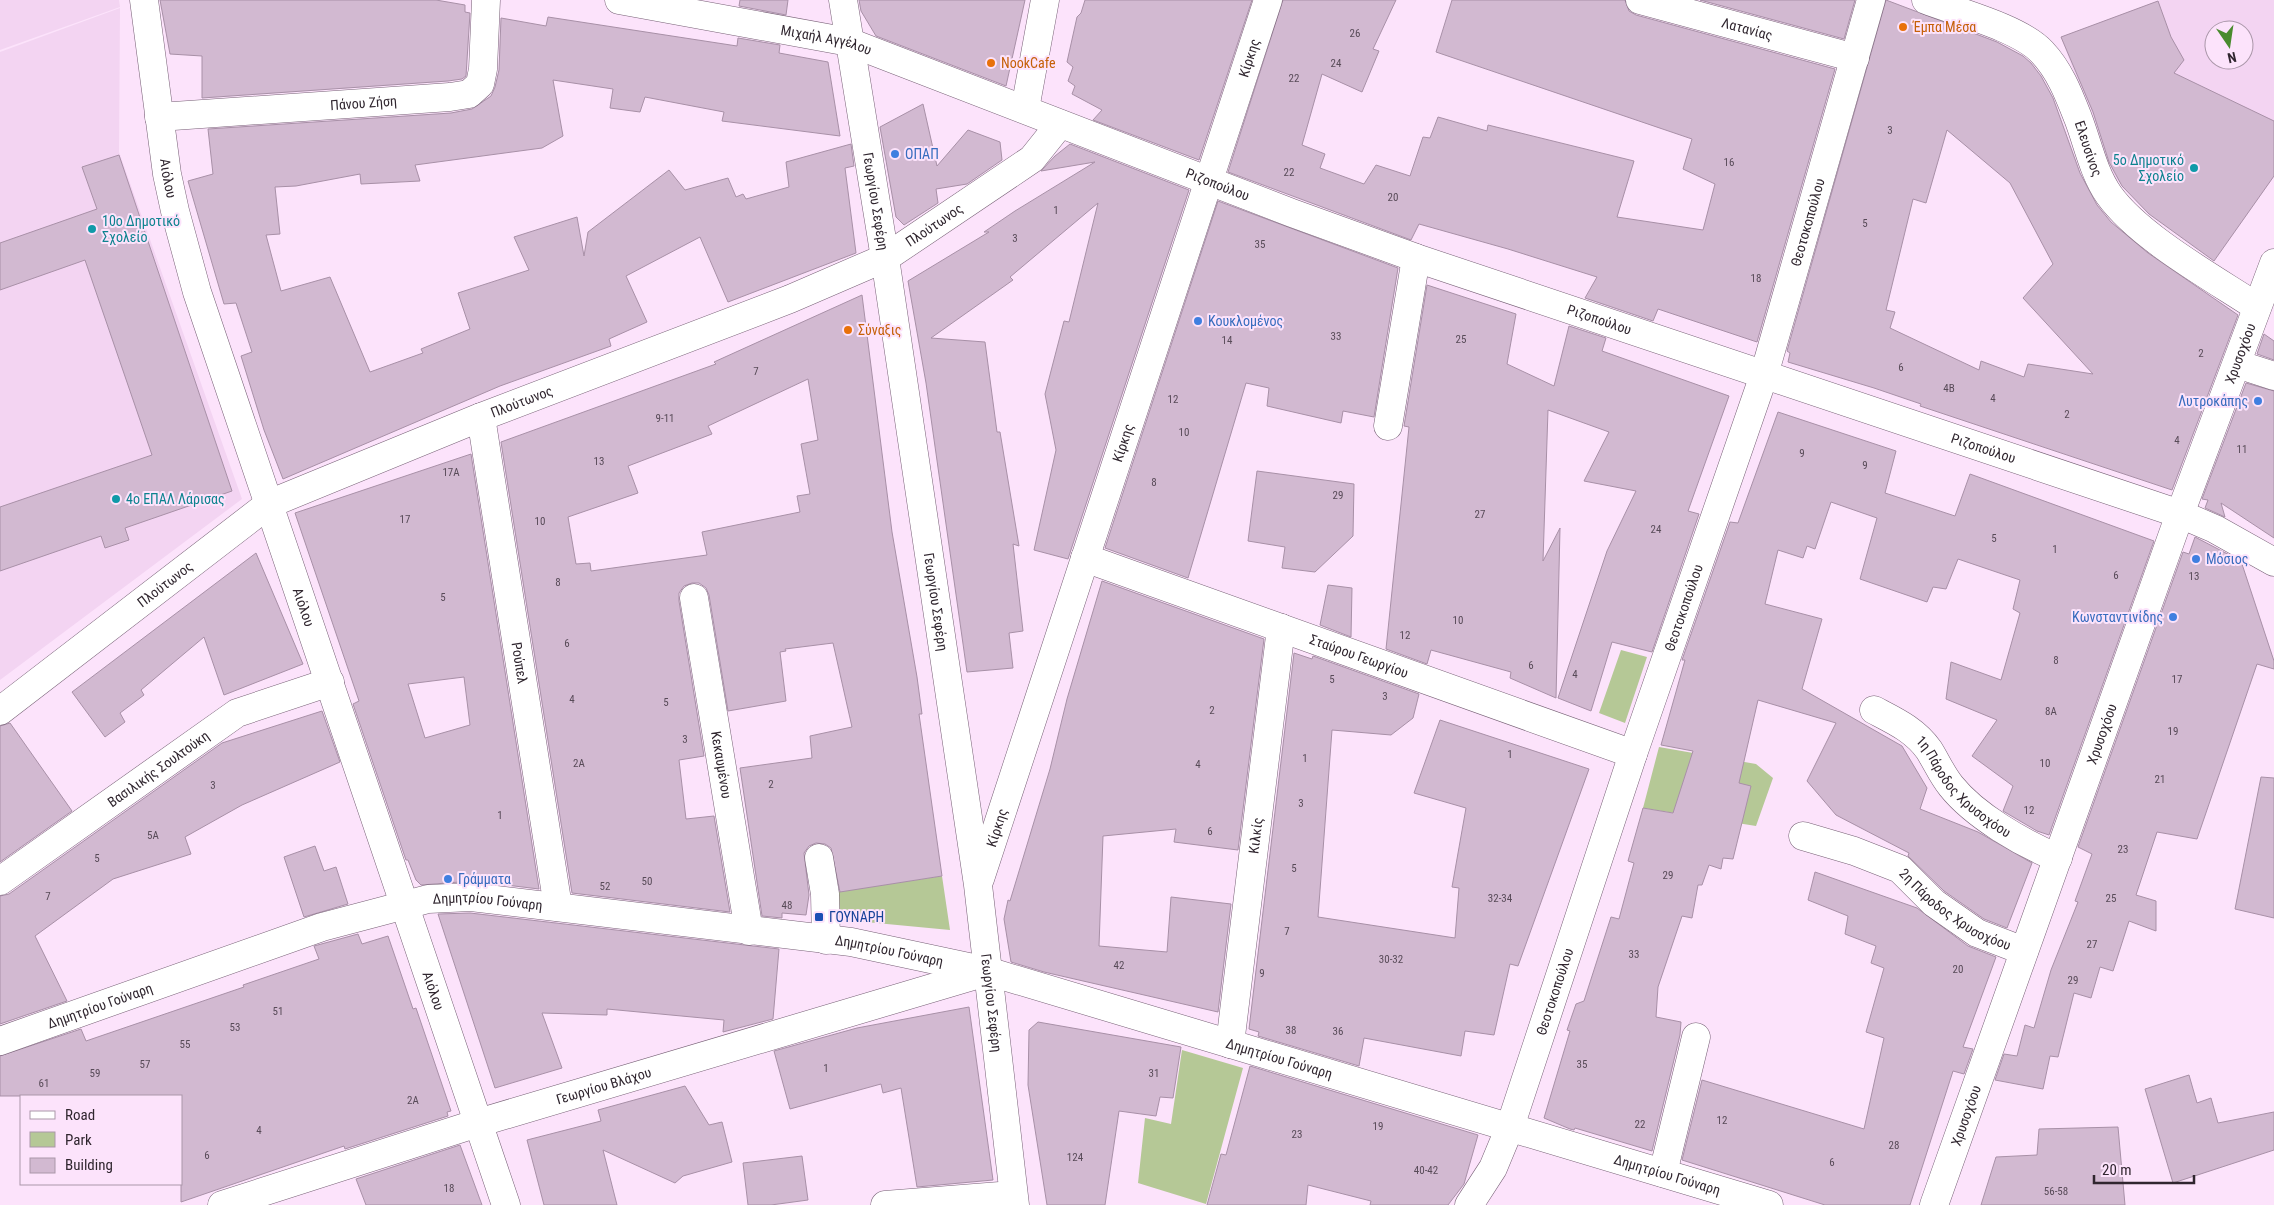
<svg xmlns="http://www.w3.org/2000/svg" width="2274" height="1205" viewBox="0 0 2274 1205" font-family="'Roboto Condensed',sans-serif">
	<rect width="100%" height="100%" fill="#fce3fb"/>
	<path fill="#f3d4f2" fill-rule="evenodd" d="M0,0H119L120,7L0,50Z
		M2160,0H2274V176L2221,251L2113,178L2061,37ZM2214,30H2244V60H2214Z
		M120,8L119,152L242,499L0,680V52Z"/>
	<path fill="#b5c896" d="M1621,650L1647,657L1625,723L1599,713Z
		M1659,747L1756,764L1773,778L1756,826L1643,808Z
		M942,876L950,930L834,919L830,893Z
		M1182,1050L1243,1068L1206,1204L1138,1183L1145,1118L1171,1124Z"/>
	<path fill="#d2b9d1" stroke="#a890a7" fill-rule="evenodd" d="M160,0H436L465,5V12L470,13L466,76L462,79L448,81L202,98V56L170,54Z
		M740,0H788L786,15L739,6Z
		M859,0H1025L1006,86L876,36L861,11Z
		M1085,0H1252L1199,160L1093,120L1102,110L1072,94L1075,86L1068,81L1073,67L1067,62L1077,17L1081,13Z
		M1283,0H1396L1373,49L1379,51L1362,92L1322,74L1302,145L1325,154L1320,168L1364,184L1376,165L1410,176L1423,137L1430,138L1438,117L1487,131L1488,125L1634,161L1617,217L1703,230L1715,184L1683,169L1692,139L1436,52L1452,0H1625L1629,11L1636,15L1835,69L1757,342L1658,309L1653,321L1585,298L1597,277L1508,249L1419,224L1411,240L1228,172Z
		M1700,0H1855L1844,39Z
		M1886,0L1997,42L2023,56L2031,63L2041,76L2053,98L2080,173L2097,205L2111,222L2148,253L2238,315L2172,490L1920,406L1921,404L1874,388L1788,362L1790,353L1787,351ZM1947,130L2010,183L2053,264L2023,298L2093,374L2028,364L2024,377L1981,361L1979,370L1890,328L1895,312L1886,310L1913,199L1926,203Z
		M2158,1L2171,37L2184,60L2174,73L2274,121V176L2214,261L2149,214L2122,186L2109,162L2093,112L2061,37Z
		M548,17L737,46L738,38L780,45L779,53L828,62L840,136L722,121L724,112L645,97L640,112L610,108L613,89L553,80L563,136L542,148L415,165L420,181L361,184L360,174L296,186L275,187L280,234L266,235L281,291L330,277L370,372L423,353L421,349L470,329L458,293L529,270L514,237L577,217L584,256L588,232L669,170L685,190L728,178L736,197L743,194L746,199L789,187L786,162L851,144L854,166L845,168L856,253L728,302L700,237L626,276L647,322L609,339L611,346L500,386L283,479L264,430L241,356L252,352L236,303L224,304L188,181L213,174L208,129L451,113L472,109L491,96L495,87L499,70L501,18L546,26Z
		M923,104L937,166L968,130L1000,142L1002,160L967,184L936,189L938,203L904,225L896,217L880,127Z
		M1070,144L1189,190L1068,559L1034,550L1056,450L1045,394L1064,321L1069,322L1098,203L1010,277L1013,280L931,338L985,342L997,432H1000L1019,546L1013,544L1023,631L1009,633L1013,668L967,672L926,383L908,281L989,232H984L1015,211L1095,162L1041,171L1055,156Z
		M119,155L232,491L125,528L129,540L105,548L101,536L0,571V507L152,455L85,260L0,290V243L97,209L82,167Z
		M1218,201L1398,268L1374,417L1343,411L1341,423L1267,406L1269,388L1246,383L1188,578L1105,548Z
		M1427,285L1516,314L1507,364L1554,386L1569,326L1606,338L1602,351L1729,396L1688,511L1699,514L1652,652L1612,642L1591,711L1558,698L1607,551L1636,491L1584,481L1609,432L1548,410L1543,561L1560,528L1556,698L1510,678L1511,672L1431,650L1427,664L1386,649L1409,427L1404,426Z
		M862,295L892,532L917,677L922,714H919L942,876L840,892L831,848L825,844L816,843L809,846L804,853L809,895L806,915L782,913V918L762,916L740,768L812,758L810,736L852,727L833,643L785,649L786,651L780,652L786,701L728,711L709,595L706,588L699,583H692L684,586L679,593V601L704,756L679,760L686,819L714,816L730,912L572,893L501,442L716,364L714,362ZM808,379L818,440L801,444L810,494L797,496L800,512L702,532L707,555L591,571L590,563L576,564L568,517L638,493L628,466L712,434L708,426Z
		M2264,334L2274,341V360L2257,354Z
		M2246,383L2274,391V538L2221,503L2225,517L2205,508L2208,500L2202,499Z
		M1778,412L1896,451L1885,493L1955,516L1970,474L2154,541L2049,835L2037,831L2003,811L2013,786L1972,756L1997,720L1946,699L1951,662L2001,680L2020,613L2013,609L2020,580L1958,559L1946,589L1933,587L1927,602L1860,579L1877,518L1831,502L1815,549L1807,546L1803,558L1778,550L1765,604L1822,619L1802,689L1902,746L1927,788L1920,809L1978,832L2032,863L2007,928L1984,919L1944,891L1908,856L1909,853L1836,815L1807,781L1836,723L1758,700L1739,783L1751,786L1733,859L1723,858L1721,869L1709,865L1702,885H1698L1692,918L1682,916L1658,987L1656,1017L1681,1022L1680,1035L1652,1151L1575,1128L1574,1130L1570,1129L1544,1118L1570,1031L1567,1030L1576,1004L1584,1001L1611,917L1619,919L1634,863L1628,861L1643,808L1673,813L1693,751L1661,745L1685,660H1682L1730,522L1738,523Z
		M471,454L539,889L473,881L421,885L416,880L408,860H406L353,704L359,701L295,513ZM464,677L470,725L425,738L408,684Z
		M1257,471L1354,484L1353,536L1315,572L1282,568L1285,547L1248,541Z
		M2195,537L2241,561L2274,661V669L2257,664L2197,839L2157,832L2136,895L2156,901V931L2129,921L2113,971L2100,967L2091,998L2074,993L2058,1057L2050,1056L2043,1089L1995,1080L2004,1054L2017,1056L2025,1025L2034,1028L2051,970L2078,902L2075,901L2092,854L2078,847L2183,552L2189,554Z
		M256,553L303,664L224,695L204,637L141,690L144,695L120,713L125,722L105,737L72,692Z
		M1102,581L1264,639L1238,850L1174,842L1176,829L1103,836L1099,946L1167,952L1171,897L1231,904L1218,1012L1044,972L1011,962L1004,919L1008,900L1010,901L1050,769L1067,699Z
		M1328,585L1352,588L1351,637L1320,625Z
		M1294,653L1312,659L1313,656L1419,694L1413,718L1391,735L1332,730L1318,917L1455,938L1459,888L1452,887L1466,808L1414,793L1440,720L1589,769L1518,966L1510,964L1494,1035L1465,1031L1461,1056L1364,1038L1359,1066L1258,1036L1259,1032L1249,1029Z
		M322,711L340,762L242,805L185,837L191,854L113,879L35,936L67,1001L0,1024V896L9,894L222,743Z
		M10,723L72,811L0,862V726Z
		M2261,777L2274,778V918L2235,909Z
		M315,846L324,871L336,867L348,904L304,917L284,857Z
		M1815,872L1917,908L1968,946L1996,957L1963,1047L1973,1049L1964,1074L1953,1071L1910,1205H1825L1682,1160L1702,1080L1864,1129L1884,1038L1866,1032L1884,968L1871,963L1876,946L1845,934L1848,916L1808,900Z
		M470,913L779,949L773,1019L723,1032L724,1020L607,1009V1015L542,1013L562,1068L495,1088L438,914Z
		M358,934L362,944L388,936L413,1009L416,1008L451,1111L447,1112L448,1116L345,1149L344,1146L181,1202V1096H0V1056L81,1029L86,1041L244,987L243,985L319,959L314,946Z
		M969,1007L993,1180L917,1187L901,1088L883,1093L881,1084L790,1109L774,1051L857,1028Z
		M1038,1022L1181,1047L1173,1098L1160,1097L1156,1116L1119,1111L1105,1205H1047L1028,1085L1029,1030Z
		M1250,1066L1478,1135L1464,1184L1448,1205H1370L1371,1201L1308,1185L1306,1205H1207L1221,1154L1226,1155Z
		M2189,1075L2197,1103L2211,1098L2218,1123L2274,1112V1150L2173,1183L2145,1089Z
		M685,1086L709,1125L722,1122L732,1162L683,1176L675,1183L603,1150L617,1205H544L527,1140L601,1121L598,1110Z
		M2118,1127L2125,1205H1981L1996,1157L2037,1155L2039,1129Z
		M460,1145L482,1205H366L356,1179Z
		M802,1156L808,1200L771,1205H748L743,1163Z"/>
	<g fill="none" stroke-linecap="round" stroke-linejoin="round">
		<g stroke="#776176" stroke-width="29">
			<g id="minor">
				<path id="s1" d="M144,0L167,174L175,211L197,292L506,1205"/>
				<path id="s2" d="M619,0L849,42L1292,213L1416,258L2180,514L2215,529L2274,562"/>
				<path id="s3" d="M843,0L885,258L978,885L1015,1205"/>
				<path id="s4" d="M1640,0L1855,58"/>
				<path id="s5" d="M1926,0C1957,12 2020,28 2042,52C2060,71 2069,95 2078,118C2088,144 2093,172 2109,195C2139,237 2213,278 2257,307"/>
				<path d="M1025,109L1045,0"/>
				<path id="s6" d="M159,117L450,97L469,94L480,84L483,69L486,0"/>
				<path d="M2237,364L2274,376"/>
				<path id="s7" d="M481,417L558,907"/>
				<path d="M1388,426L1416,258"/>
				<path id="s8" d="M1085,558L1633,754"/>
				<path id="s9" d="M694,598L749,931"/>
				<path id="s10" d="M1874,710C1895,721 1915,730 1929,750C1936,761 1942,775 1951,786C1975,816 2022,843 2058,858"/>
				<path id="s11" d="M0,711L269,504L481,417L790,299L885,258L1032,159L1060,124"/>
				<path id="s12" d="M1803,836L1854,851L1900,869L1934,903L1977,933L2024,951"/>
				<path d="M819,858L825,894L826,940"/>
				<path id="s13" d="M980,879L1268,0"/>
				<path id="s14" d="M0,881L237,713L330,682"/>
				<path id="s15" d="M0,1041L322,927L428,899L471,897L851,942L987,971L1769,1205"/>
				<path id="s16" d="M1230,1044L1281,628"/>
				<path d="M1663,1173L1696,1037"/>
				<path id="s17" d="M222,1205L478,1123L986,972"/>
				<path d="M885,1205L1013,1195"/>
				<path id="s18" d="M1469,1205L1493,1168L1510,1127L1633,754L1764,375L1871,0"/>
				<path id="s19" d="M1934,1205L2180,514L2274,263"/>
			</g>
		</g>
		<use href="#minor" stroke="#fff" stroke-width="28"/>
	</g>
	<g fill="#e8710a" stroke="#fce3fb" stroke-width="2">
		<circle cx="1903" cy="27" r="5"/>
		<circle cx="991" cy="63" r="5"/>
		<circle cx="848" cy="330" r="5"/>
	</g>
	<g fill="#3f7fe0" stroke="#fce3fb" stroke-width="2">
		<circle cx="895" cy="154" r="5"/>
		<circle cx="1198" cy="321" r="5"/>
		<circle cx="2258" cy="401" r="5"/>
		<circle cx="2196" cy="559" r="5"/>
		<circle cx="2173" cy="617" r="5"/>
		<circle cx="448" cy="879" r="5"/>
	</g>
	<g fill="#0f9aa8" stroke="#fce3fb" stroke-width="2">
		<circle cx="2194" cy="168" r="5"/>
		<circle cx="92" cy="229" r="5"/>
		<circle cx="116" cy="499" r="5"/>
	</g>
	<rect fill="#1a4fb4" stroke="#fce3fb" stroke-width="2" x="814" y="912" width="10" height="10" rx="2.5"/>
	<g text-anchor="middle" stroke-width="4" stroke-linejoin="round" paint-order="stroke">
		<g font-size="11" fill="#584b58">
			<text x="1355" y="37">26</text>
			<text x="1336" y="67">24</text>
			<text x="1294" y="82">22</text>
			<text x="1890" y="134">3</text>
			<text x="1729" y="166">16</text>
			<text x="1289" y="176">22</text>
			<text x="1393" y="201">20</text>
			<text x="1056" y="214">1</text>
			<text x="1865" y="227">5</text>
			<text x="1015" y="242">3</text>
			<text x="1260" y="248">35</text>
			<text x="1756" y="282">18</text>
			<text x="1336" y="340">33</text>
			<text x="1461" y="343">25</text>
			<text x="1227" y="344">14</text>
			<text x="2201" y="357">2</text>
			<text x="1901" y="371">6</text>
			<text x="756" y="375">7</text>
			<text x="1949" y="392">4Β</text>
			<text x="1993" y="402">4</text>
			<text x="1173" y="403">12</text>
			<text x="2067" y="418">2</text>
			<text x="665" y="422">9-11</text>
			<text x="1184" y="436">10</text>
			<text x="2177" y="444">4</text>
			<text x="2242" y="453">11</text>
			<text x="1802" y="457">9</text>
			<text x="599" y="465">13</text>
			<text x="1865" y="469">9</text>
			<text x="451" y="476">17A</text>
			<text x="1154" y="486">8</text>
			<text x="1338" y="499">29</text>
			<text x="1480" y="518">27</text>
			<text x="405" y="523">17</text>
			<text x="540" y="525">10</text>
			<text x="1656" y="533">24</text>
			<text x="1994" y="542">5</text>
			<text x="2055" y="553">1</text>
			<text x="2116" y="579">6</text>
			<text x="2194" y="580">13</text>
			<text x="558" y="586">8</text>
			<text x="443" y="601">5</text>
			<text x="1458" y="624">10</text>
			<text x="1405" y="639">12</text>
			<text x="567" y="647">6</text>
			<text x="2056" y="664">8</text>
			<text x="1531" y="669">6</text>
			<text x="1575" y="678">4</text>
			<text x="1332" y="683">5</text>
			<text x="2177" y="683">17</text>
			<text x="1385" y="700">3</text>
			<text x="572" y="703">4</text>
			<text x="666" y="706">5</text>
			<text x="1212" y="714">2</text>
			<text x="2051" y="715">8Α</text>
			<text x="2173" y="735">19</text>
			<text x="685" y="743">3</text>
			<text x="1510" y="758">1</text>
			<text x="1305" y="762">1</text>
			<text x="579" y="767">2A</text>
			<text x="2045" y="767">10</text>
			<text x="1198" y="768">4</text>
			<text x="2160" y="783">21</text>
			<text x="771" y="788">2</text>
			<text x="213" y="789">3</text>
			<text x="1301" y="807">3</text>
			<text x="2029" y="814">12</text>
			<text x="500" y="819">1</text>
			<text x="1210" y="835">6</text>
			<text x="153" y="839">5Α</text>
			<text x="2123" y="853">23</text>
			<text x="97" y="862">5</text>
			<text x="1294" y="872">5</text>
			<text x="1668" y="879">29</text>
			<text x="647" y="885">50</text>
			<text x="605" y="890">52</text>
			<text x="48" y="900">7</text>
			<text x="1500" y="902">32-34</text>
			<text x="2111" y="902">25</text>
			<text x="787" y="909">48</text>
			<text x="1287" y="935">7</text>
			<text x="2092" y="948">27</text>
			<text x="1634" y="958">33</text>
			<text x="1391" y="963">30-32</text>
			<text x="1119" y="969">42</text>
			<text x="1958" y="973">20</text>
			<text x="1262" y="977">9</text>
			<text x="2073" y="984">29</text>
			<text x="278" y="1015">51</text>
			<text x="235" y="1031">53</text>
			<text x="1291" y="1034">38</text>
			<text x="1338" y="1035">36</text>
			<text x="185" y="1048">55</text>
			<text x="145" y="1068">57</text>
			<text x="1582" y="1068">35</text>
			<text x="826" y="1072">1</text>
			<text x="95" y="1077">59</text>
			<text x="1154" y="1077">31</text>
			<text x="44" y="1087">61</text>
			<text x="413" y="1104">2Α</text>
			<text x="1722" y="1124">12</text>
			<text x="1640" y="1128">22</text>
			<text x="1378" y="1130">19</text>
			<text x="259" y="1134">4</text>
			<text x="1297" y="1138">23</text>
			<text x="1894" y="1149">28</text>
			<text x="207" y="1159">6</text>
			<text x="1075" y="1161">124</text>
			<text x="1832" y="1166">6</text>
			<text x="1426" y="1174">40-42</text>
			<text x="449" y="1192">18</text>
			<text x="2056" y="1195">56-58</text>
		</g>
		<g font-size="14" fill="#c56008" stroke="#fce3fb" text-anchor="start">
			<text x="1913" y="32">Έμπα Μέσα</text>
			<text x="1001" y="68">NookCafe</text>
			<text x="858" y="335">Σύναξις</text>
		</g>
		<g font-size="14" fill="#30262f" stroke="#fce3fb">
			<text dy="5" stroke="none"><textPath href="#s4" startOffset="111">Λατανίας</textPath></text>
			<text dy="5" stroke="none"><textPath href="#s2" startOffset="211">Μιχαήλ Αγγέλου</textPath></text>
			<text dy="5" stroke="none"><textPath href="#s13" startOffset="864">Κίρκης</textPath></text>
			<text dy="5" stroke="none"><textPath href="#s6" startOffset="205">Πάνου Ζήση</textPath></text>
			<text dy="5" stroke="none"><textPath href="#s5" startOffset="236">Ελευσίνος</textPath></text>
			<text dy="5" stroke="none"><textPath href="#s1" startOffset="180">Αιόλου</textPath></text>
			<text dy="5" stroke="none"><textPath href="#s2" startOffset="629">Ριζοπούλου</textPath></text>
			<text dy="5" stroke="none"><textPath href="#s3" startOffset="204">Γεωργίου Σεφέρη</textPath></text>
			<text dy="5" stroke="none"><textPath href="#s18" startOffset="1041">Θεοτοκοπούλου</textPath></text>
			<text dy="5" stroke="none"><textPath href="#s11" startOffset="1062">Πλούτωνος</textPath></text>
			<text dy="5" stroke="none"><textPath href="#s2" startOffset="1034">Ριζοπούλου</textPath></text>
			<text dy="5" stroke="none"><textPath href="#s19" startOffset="905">Χρυσοχόου</textPath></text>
			<text dy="5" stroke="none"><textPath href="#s11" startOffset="612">Πλούτωνος</textPath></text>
			<text dy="5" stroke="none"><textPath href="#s13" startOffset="459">Κίρκης</textPath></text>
			<text dy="5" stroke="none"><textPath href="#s2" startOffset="1439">Ριζοπούλου</textPath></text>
			<text dy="5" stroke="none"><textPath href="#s11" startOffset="208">Πλούτωνος</textPath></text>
			<text dy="5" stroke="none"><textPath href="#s3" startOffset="609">Γεωργίου Σεφέρη</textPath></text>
			<text dy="5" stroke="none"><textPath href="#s1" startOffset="630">Αιόλου</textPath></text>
			<text dy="5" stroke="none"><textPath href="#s18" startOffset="636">Θεοτοκοπούλου</textPath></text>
			<text dy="5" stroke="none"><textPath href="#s8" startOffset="291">Σταύρου Γεωργίου</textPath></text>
			<text dy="5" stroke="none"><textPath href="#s7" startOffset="249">Ρούπελ</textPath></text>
			<text dy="5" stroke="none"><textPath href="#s19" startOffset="500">Χρυσοχόου</textPath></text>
			<text dy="5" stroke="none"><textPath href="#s9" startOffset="169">Κεκαυμένου</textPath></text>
			<text dy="5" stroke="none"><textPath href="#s14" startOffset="194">Βασιλικής Σουλτούκη</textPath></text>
			<text dy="5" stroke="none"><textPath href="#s10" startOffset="120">1η Πάροδος Χρυσοχόου</textPath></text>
			<text dy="5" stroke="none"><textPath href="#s13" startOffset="54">Κίρκης</textPath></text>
			<text dy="5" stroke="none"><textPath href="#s16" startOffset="210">Κιλκίς</textPath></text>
			<text dy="5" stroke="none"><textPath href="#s15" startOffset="511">Δημητρίου Γούναρη</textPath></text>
			<text dy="5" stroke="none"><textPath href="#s12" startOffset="172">2η Πάροδος Χρυσοχόου</textPath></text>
			<text dy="5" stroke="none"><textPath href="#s15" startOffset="916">Δημητρίου Γούναρη</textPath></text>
			<text dy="5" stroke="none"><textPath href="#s1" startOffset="1035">Αιόλου</textPath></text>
			<text dy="5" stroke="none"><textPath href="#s18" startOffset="231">Θεοτοκοπούλου</textPath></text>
			<text dy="5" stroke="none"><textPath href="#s3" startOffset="1014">Γεωργίου Σεφέρη</textPath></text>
			<text dy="5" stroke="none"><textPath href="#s15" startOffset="106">Δημητρίου Γούναρη</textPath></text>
			<text dy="5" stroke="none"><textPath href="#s15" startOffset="1321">Δημητρίου Γούναρη</textPath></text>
			<text dy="5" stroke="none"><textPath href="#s17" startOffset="400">Γεωργίου Βλάχου</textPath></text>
			<text dy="5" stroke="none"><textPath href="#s19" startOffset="95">Χρυσοχόου</textPath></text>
			<text dy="5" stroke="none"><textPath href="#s15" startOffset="1726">Δημητρίου Γούναρη</textPath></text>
		</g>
		<g font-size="14" fill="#366cbe" stroke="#fce3fb" text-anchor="start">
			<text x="905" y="159">ΟΠΑΠ</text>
			<text x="1208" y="326">Κουκλομένος</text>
			<text x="2248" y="406" text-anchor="end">Λυτροκάπης</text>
			<text x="2206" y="564">Μόσιος</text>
			<text x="2163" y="622" text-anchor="end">Κωνσταντινίδης</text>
			<text x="458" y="884">Γράμματα</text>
		</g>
		<g font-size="14" fill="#0d838f" stroke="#fce3fb" text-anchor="start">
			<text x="2184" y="165" text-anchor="end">5ο Δημοτικό<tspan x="2184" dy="16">Σχολείο</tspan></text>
			<text x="102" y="226">10ο Δημοτικό<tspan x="102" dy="16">Σχολείο</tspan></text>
			<text x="126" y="504">4ο ΕΠΑΛ Λάρισας</text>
		</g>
		<g font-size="14" fill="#164399" stroke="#fce3fb" text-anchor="start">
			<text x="829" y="922">ΓΟΥΝΑΡΗ</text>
		</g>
	</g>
	<rect x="20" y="1095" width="162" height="90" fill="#fce3fb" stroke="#aa97a9"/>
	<rect x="30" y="1111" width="25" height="8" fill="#ffffff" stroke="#aa97a9"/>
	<text x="65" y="1120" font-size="15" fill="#30262f">Road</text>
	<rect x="30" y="1132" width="25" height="15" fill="#b5c896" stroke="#aa97a9"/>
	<text x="65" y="1145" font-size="15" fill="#30262f">Park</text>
	<rect x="30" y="1158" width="25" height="15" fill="#d2b9d1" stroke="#aa97a9"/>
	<text x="65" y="1170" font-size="15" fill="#30262f">Building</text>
	<g transform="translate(2229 45) rotate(167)"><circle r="24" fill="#fce3fb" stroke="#aa97a9"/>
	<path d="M0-4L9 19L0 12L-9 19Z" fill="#498b2e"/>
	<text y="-8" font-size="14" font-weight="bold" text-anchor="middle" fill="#30262f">N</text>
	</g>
	<path d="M2094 1175v8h100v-8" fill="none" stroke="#30262f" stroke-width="2.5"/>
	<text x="2102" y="1175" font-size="15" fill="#30262f" stroke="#fce3fb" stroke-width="4" paint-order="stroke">20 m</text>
</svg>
